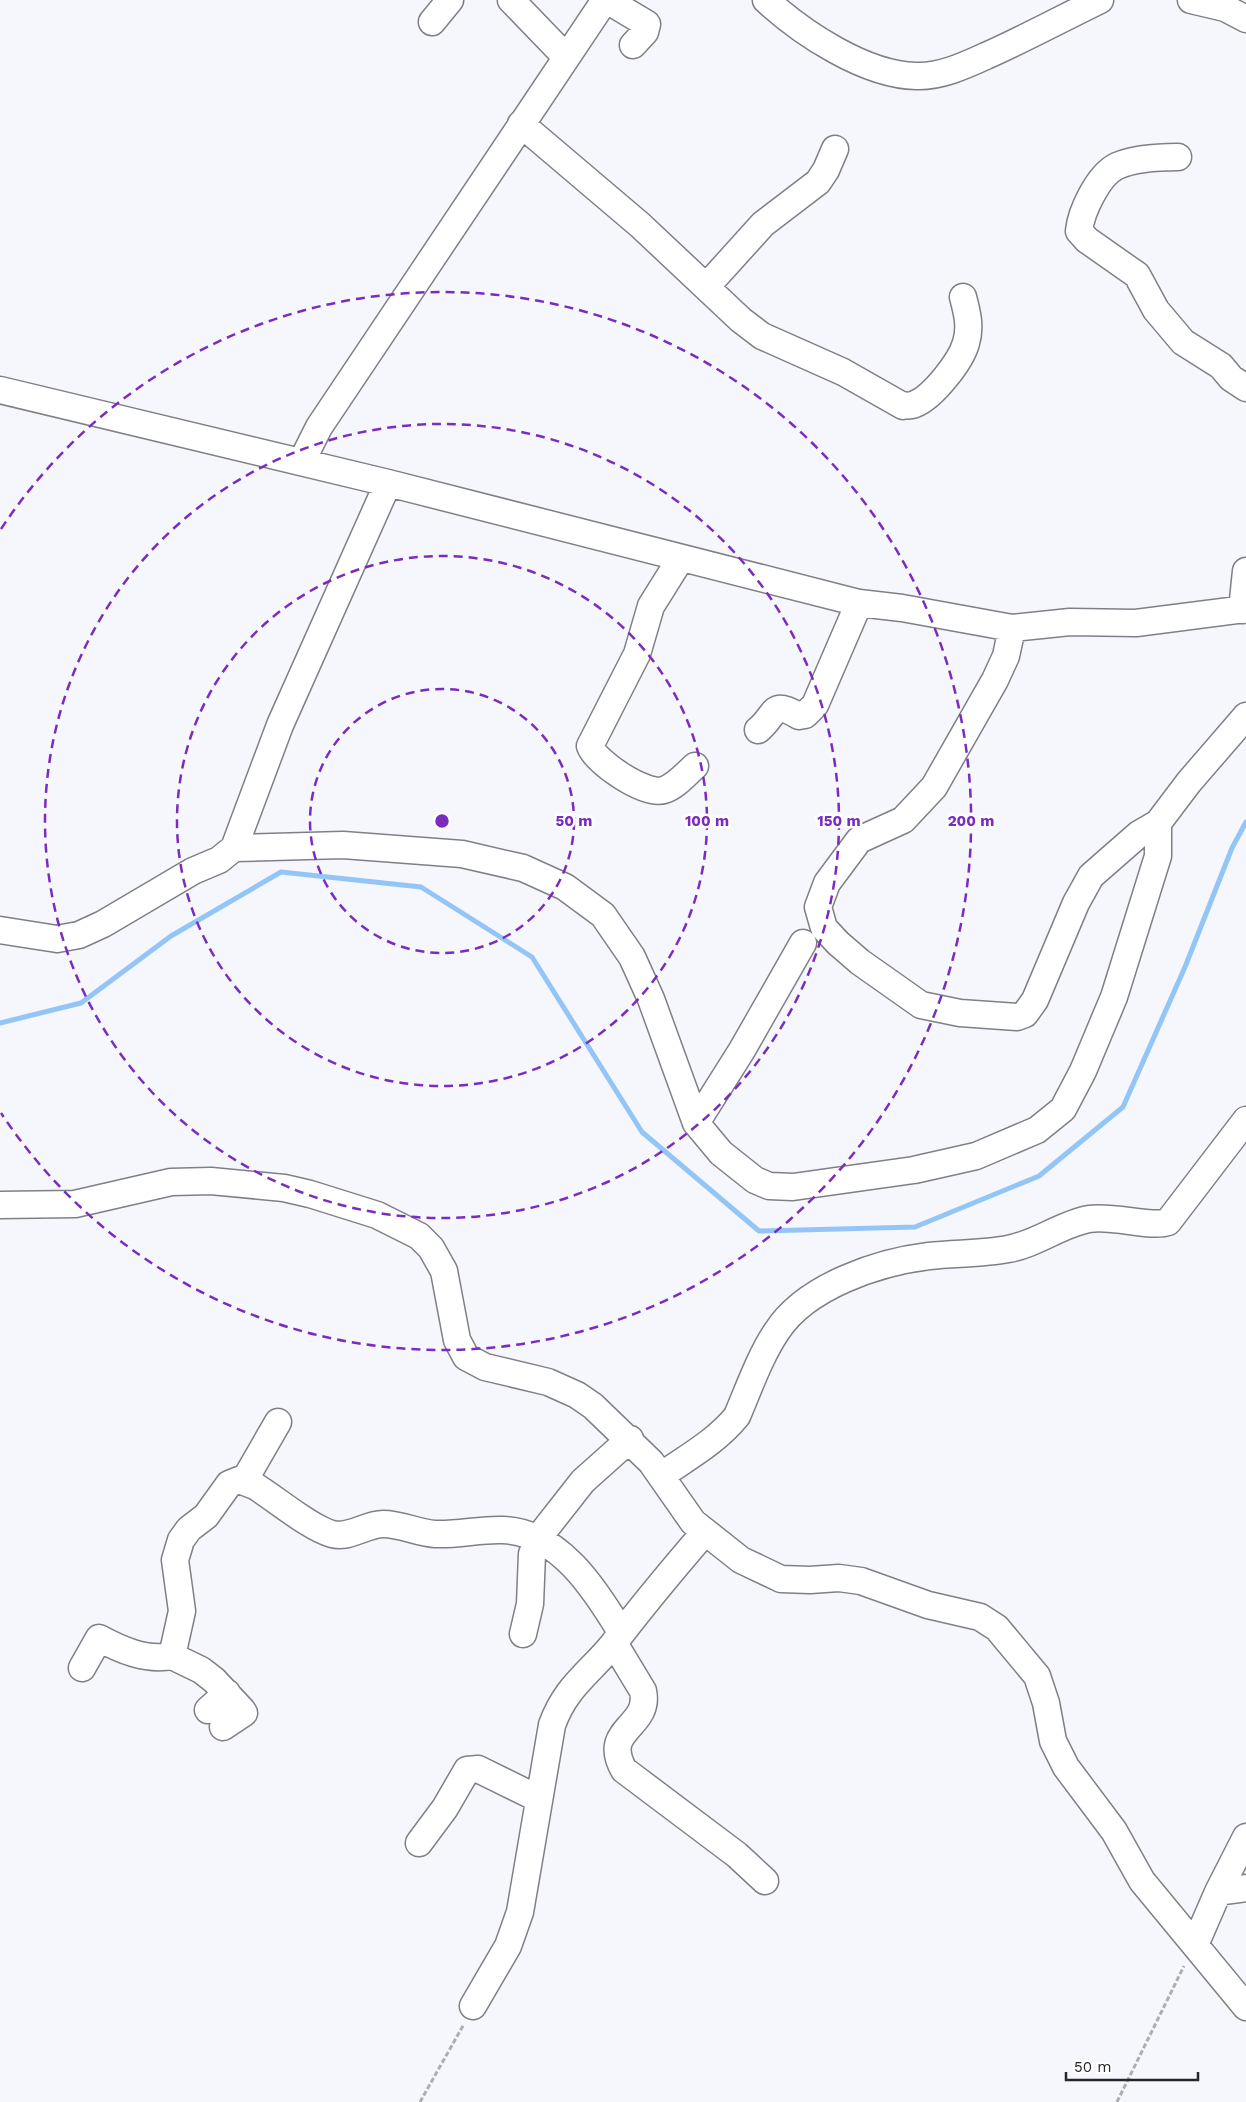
<svg xmlns="http://www.w3.org/2000/svg" width="1246" height="2102" viewBox="0 0 1246 2102" font-family="'Work Sans',sans-serif">
	<rect width="100%" height="100%" fill="#f6f7fd"/>
	<g fill="none" stroke-linecap="round" stroke-linejoin="round">
		<path stroke="#93c5f7" stroke-width="5" d="M0,1023L81,1003L171,936L281,872L421,887L532,957L642,1132L759,1231L915,1227L1039,1176L1123,1107L1185,967L1232,848L1246,822"/>
		<g stroke="#7f8086" stroke-width="29">
			<path id="minor" d="M511,0L566,57
				M607,0L647,24L645,32L633,45
				M766,0C802,33 865,75 916,76C941,77 966,65 988,55C1026,38 1063,18 1100,0
				M1191,0L1225,8L1246,19
				M432,22L450,0
				M521,124L640,225L741,320L762,336L843,372L903,406C907,405 912,406 915,404C933,397 961,361 966,343C971,327 967,312 963,297
				M1178,157C1158,157 1135,158 1117,166C1098,175 1081,212 1079,231L1087,240L1137,275L1156,310L1183,342L1221,366L1231,378L1246,388
				M706,287L763,224L818,182L826,170L835,149
				M0,390L388,483L859,603L902,608L1012,628L1070,622L1136,623L1246,609
				M302,461L319,427L605,0
				M681,558L651,606L637,654L590,746C596,763 646,796 664,790C676,786 686,774 695,766
				M1242,610L1246,571
				M1012,628L1006,656L995,680L934,787L903,820L859,840L827,883L818,907L824,928L838,943L860,962L921,1005L960,1013L1017,1017L1025,1014L1035,1000L1076,903L1091,876L1139,834L1158,823L1189,782L1246,716
				M758,730C777,715 770,699 799,716L805,715L815,705L859,603
				M234,848L343,845L462,854L523,868L565,887L603,915L632,957L651,999L696,1123L721,1153L755,1180L769,1186L793,1187L914,1170L976,1156L1037,1130L1063,1109L1083,1071L1114,997L1158,856V823
				M0,930L57,939L79,935L103,924L193,871L219,860L234,848L280,725L388,483
				M696,1123L742,1050L803,943
				M0,1205L75,1204L171,1182L211,1181L284,1188L310,1194L377,1215L419,1236L431,1248L444,1271L457,1340L466,1357L485,1367L548,1382L577,1395L593,1406L651,1462L693,1522L741,1560L781,1579L810,1580L839,1578L861,1581L928,1605L980,1617L997,1628L1037,1676L1046,1703L1053,1741L1066,1767L1114,1831L1142,1881L1246,2007
				M662,1475C688,1457 717,1441 737,1416C749,1388 760,1356 777,1331C806,1286 879,1262 929,1256C955,1253 982,1254 1008,1249C1037,1244 1061,1224 1089,1219C1113,1215 1152,1228 1168,1222L1246,1120
				M244,1481L278,1422
				M523,1634L530,1604L532,1554L539,1537L583,1481L630,1439
				M614,1643L643,1691C651,1728 600,1728 624,1770L737,1855L765,1881
				M82,1668L99,1638C121,1650 146,1661 172,1656
				M208,1710L227,1693
				M223,1727L244,1713L242,1710L214,1680L201,1670L172,1656L182,1611L175,1560L181,1540L189,1529L206,1516L229,1484L239,1480L255,1486C276,1499 310,1528 332,1534C349,1539 366,1524 383,1524C402,1524 417,1533 435,1534C458,1535 481,1529 503,1530C559,1532 595,1589 621,1632
				M419,1843L445,1808L467,1770L478,1769L539,1799
				M1218,1892L1246,1888
				M1195,1945L1218,1892L1246,1837
				M473,2006L508,1946L520,1912L552,1725C566,1686 590,1673 614,1643C643,1605 673,1569 704,1533"/>
		</g>
		<path stroke="#adadb2" stroke-width="3" stroke-dasharray="5 2.5" stroke-linecap="butt" d="M420,2102L464,2024
			M1117,2102L1184,1966"/>
		<use href="#minor" stroke="#fff" stroke-width="26"/>
	</g>
	<g fill="none" stroke="#7b2cbf" stroke-width="2.5" stroke-dasharray="9 6">
		<circle cx="442" cy="821" r="132"/>
		<circle cx="442" cy="821" r="265"/>
		<circle cx="442" cy="821" r="397"/>
		<path d="M1 529A529 529 0 1 1 1 1113"/>
	</g>
	<circle cx="442" cy="821" r="8" fill="#7b2cbf" stroke="#fff" stroke-width="2.5"/>
	<g font-size="15" text-anchor="middle" font-weight="bold" fill="#7b2cbf" stroke="#fff" stroke-width="5" stroke-linejoin="round" paint-order="stroke">
		<text x="574" y="826">50 m</text>
		<text x="707" y="826">100 m</text>
		<text x="839" y="826">150 m</text>
		<text x="971" y="826">200 m</text>
	</g>
	<path d="M1066 2072v8h132v-8" fill="none" stroke="#262629" stroke-width="2.5"/>
	<text x="1074" y="2072" font-size="15" fill="#262629" stroke="#ffffff" stroke-width="4" paint-order="stroke">50 m</text>
</svg>
